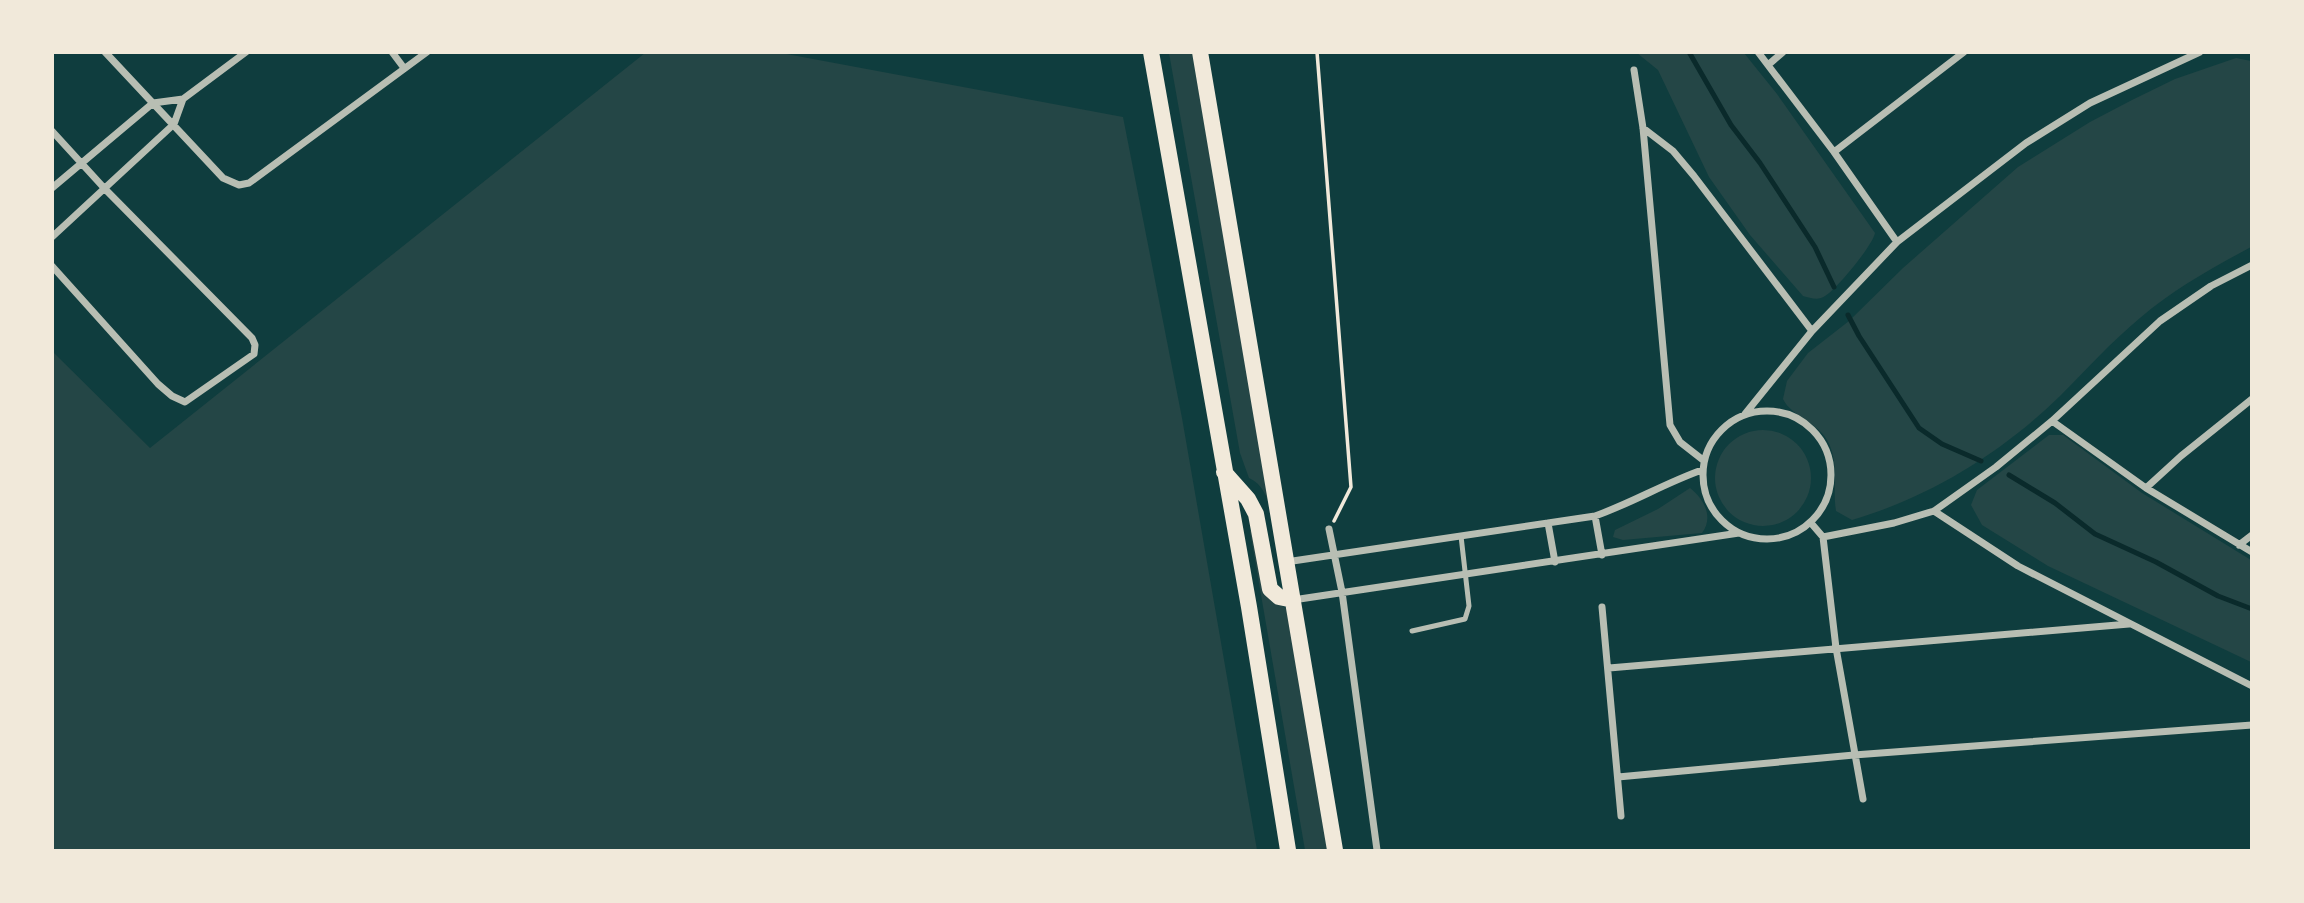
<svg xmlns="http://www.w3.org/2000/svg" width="2304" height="903" font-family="'Libre Baskerville',serif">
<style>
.green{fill:#244646}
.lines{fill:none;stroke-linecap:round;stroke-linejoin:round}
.stream{stroke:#0a2a2b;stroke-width:5}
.path{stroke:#f1e9da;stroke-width:3.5}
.service{stroke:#b8beb3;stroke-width:5}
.minor{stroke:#b8beb3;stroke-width:7}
.primary{stroke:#f1e9da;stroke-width:16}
</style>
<rect width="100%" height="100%" fill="#0f3d3e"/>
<path class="green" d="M645,53h136l342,64 59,301 75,432h-1204v-498l97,96z
M1169,53h23l85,489 -2,2c-4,-23 -2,-55 -26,-66l-9,-25z
M1637,53h107l33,41 98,139c-2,12 -39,57 -50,63 -7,5 -14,2 -22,0l-53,-61 -41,-58 -51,-107z
M2236,58l15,3v186c-39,21 -77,42 -111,71 -29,24 -54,52 -80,78 -58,57 -130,101 -208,124l-16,-9c-4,-25 4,-48 -9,-71 -10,-18 -36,-24 -44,-41l4,-18 21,-28 41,-32 54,-53 115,-101 72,-45 42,-22 43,-21z
M1715 478a48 48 0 1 1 96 0a48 48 0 1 1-96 0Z
M2049,435h14l79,58 109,67v102l-203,-96 -66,-41 -11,-20 6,-15z
M1690,488c14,11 24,29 12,45l-79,7 -10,-3 2,-7 43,-21z
M1250,531h2l11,63 24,15 24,135 16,106h-22z"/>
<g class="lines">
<path class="stream" d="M1689,52l42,73 29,38 55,84 19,40
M1848,315l11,21 60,92 23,16 39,17
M2009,475l46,28 40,31 61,28 62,34 34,13"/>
<path class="path" d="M1317,52l34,435 -17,34"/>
<path class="service" d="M1412,631l53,-12 4,-13 -8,-70"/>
<path class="minor" d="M105,52l118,126 16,7 10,-2 178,-131
M392,52l12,16
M1758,52l76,100 63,90
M1768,65l15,-13
M1634,70l9,58 27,297 10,17 23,18
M1643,128l30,23 21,25 118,155
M52,131l53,58 147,149 3,7 -1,9 -69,48 -13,-6 -14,-12 -106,-118
M1834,152l130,-100
M52,188l101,-85 30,-4 63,-47
M52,237l122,-113 9,-25
M1703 475a64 64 0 1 1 128 0a64 64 0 1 1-128 0Z
M1745,414l67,-83 85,-89 129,-99 64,-40 110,-51
M2052,421l94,67 106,64
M2146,488l35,-32 71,-57
M1934,511l84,55 234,120
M1595,516l7,39
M1548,523l7,39
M1811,523l12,14 13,111 27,151
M1329,529l13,63 35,258
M1823,537l71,-14 40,-12 62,-44 56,-46 108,-100 51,-35 41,-21
M2239,545l13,-10
M1286,562l309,-46c37,-13 70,-33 107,-46
M1293,600l446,-67
M1602,607l19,209
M1609,668l520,-44
M1618,777l236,-22 398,-30"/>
<path class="primary" d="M1151,52l98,555 39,243
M1200,52l135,798
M1224,472l24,27 8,15 14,75 9,8 14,3"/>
</g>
<rect width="2304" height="903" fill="none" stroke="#f1e9da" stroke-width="108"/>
</svg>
